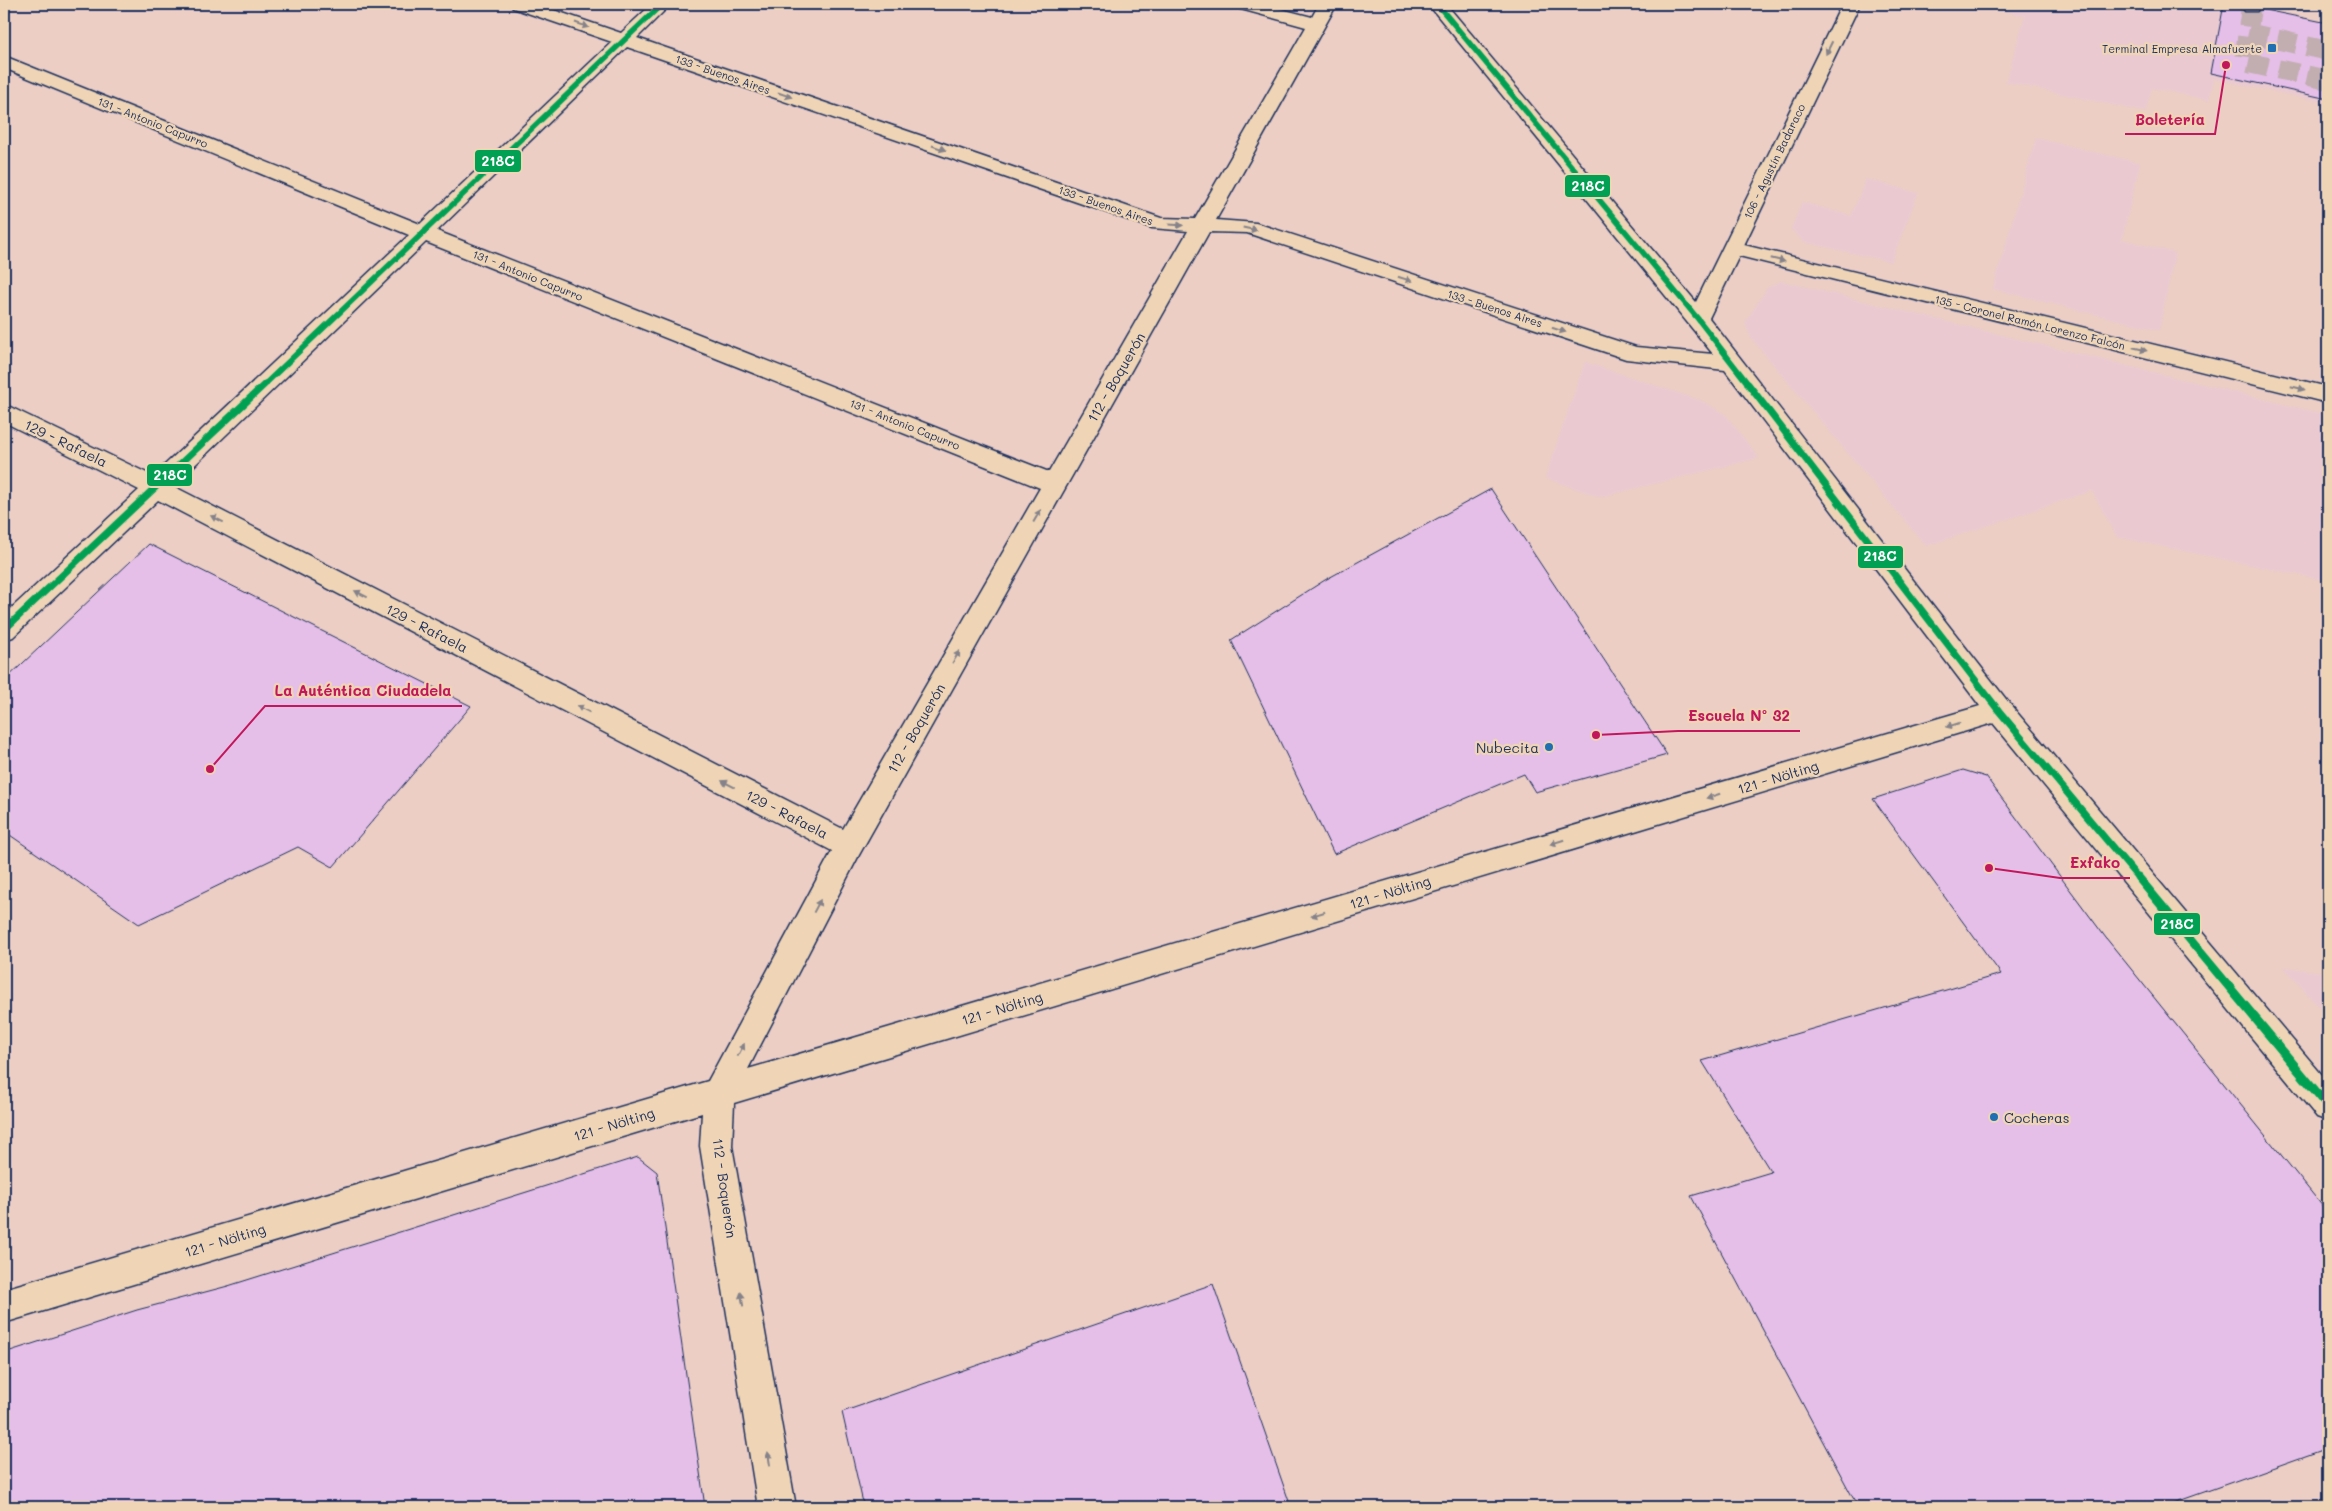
<svg xmlns="http://www.w3.org/2000/svg" width="2332" height="1511" font-family="Mali,sans-serif">
<style>
.built{fill:#eacad0}
.building{fill:#e5bfe8;stroke:#1b2f5e}
.lines{fill:none;stroke-linecap:round;stroke-linejoin:round}
.minor-tunnel{stroke:#c2aeb0;stroke-width:20;stroke-dasharray:20 10;stroke-linecap:butt}
.minor-casing{stroke:#1b2f5e;stroke-width:3}
.minor{fill:#efd5b6;fill-rule:evenodd}
.bus-1-far2-casing{stroke:#efd5b6;stroke-width:8}
.bus-1-far1-casing{stroke:#efd5b6;stroke-width:11}
.bus-1-casing{stroke:#efd5b6;stroke-width:12}
.bus-1-far2{stroke:#01a052;stroke-width:5.5}
.bus-1-far1{stroke:#01a052;stroke-width:7}
.bus-1{stroke:#01a052;stroke-width:9}
.oneway{fill:#85828a}
.poi-dot{fill:#1f6fb2;stroke:#efd5b6;stroke-width:2}
.labels{text-anchor:middle;dominant-baseline:central;stroke-width:4.5;stroke-linejoin:round;paint-order:stroke}
.far-poi-label{font-size:11px;fill:#1b2f5e;stroke:#efd5b6;text-anchor:end}
.far-street-label{font-size:11px;fill:#1b2f5e;stroke:#efd5b6}
.street-label{font-size:14px;fill:#1b2f5e;stroke:#efd5b6}
.poi-label{font-size:14px;fill:#1b2f5e;stroke:#efd5b6;text-anchor:end}
.leader{fill:none;stroke:#c2185b;stroke-width:2}
.callout-dot{fill:#c2185b;stroke:#efd5b6;stroke-width:2}
.callout-label{font-size:15px;text-anchor:middle;font-weight:bold;fill:#c2185b;stroke:#efd5b6;stroke-width:4.5;stroke-linejoin:round;paint-order:stroke}
.line-badge{stroke:#efd5b6;stroke-width:2}
.badge-label{font-size:14px;text-anchor:middle;font-weight:bold;fill:#fff}
</style>
<rect width="100%" height="100%" fill="#eccec5"/>
<filter id="ink" filterUnits="userSpaceOnUse"><feTurbulence type="fractalNoise" baseFrequency=".02" numOctaves="2"/><feDisplacementMap in="SourceGraphic" scale="10" xChannelSelector="R" yChannelSelector="G"/><feConvolveMatrix kernelMatrix="1 2 1 2 8 2 1 2 1" color-interpolation-filters="sRGB"/></filter>
<g filter="url(#ink)">
<path class="built" d="M1975,4h261l92,19v80l-114,-24 -5,21 -57,-12 -7,24 -139,-30 19,-66z
M2036,138l104,25 -18,76 53,14 -16,77 -166,-41z
M1866,179l52,14 -27,69 -87,-20 -13,-13 11,-27 49,14z
M1781,281l547,134v166l-211,-44 -25,-46 -166,55 -175,-208 -6,-15 22,-35z
M1585,362l117,39 23,13 34,44 -159,39 -55,-19z
M2284,967l44,6v45z"/>
<path class="building" d="M2224,4l17,1 -1,3 5,5h12l3,-4 68,14v76l-117,-26z
M1491,489l176,266 -132,37 -11,-18 -190,80 -103,-214 94,-60z
M149,544l322,162 -138,161 -35,-20 -159,77 -135,-93v-150z
M1963,770l23,7 120,161 222,275v235l-166,59h-304l-167,-311 80,-24 -69,-111 299,-87 -128,-175z
M638,1157l19,15 48,335h-701v-154l133,-43 91,-24z
M1213,1284l78,223h-427l-22,-95z"/>
<g class="lines">
<path class="minor-tunnel" d="M2251,7l-7,55 84,18
M2248,33l80,18"/>
<g class="minor-casing">
<path id="minor" d="M510,4h26l85,29 31,-29h19l-34,34 524,180 34,1 111,-192 -69,-19 -3,-4h28l50,13 7,-13h18l-121,216 40,3 380,124 77,7 -285,-350h18l250,298 146,-298h18l-116,241 584,142v16l-589,-147 -30,62 300,385 319,379v39l-11,-4 -324,-394 -1259,380 -2,43 64,361h-38l-58,-361 2,-33 -698,210v-34l704,-208 124,-230 -674,-351 -145,137 -9,3v-25l135,-125 -135,-68v-18l149,72 256,-241 -405,-167v-12l416,168 192,-182 -99,-34zM627,47l525,181 36,3 -139,241 -612,-241zM1209,232l38,1 379,126 99,11 255,336 -1232,363 111,-214zM426,242l614,246 -197,341 -670,-343z
M2243,4h18l-4,7h-12l-3,-4z"/>
</g>
<use href="#minor" class="minor"/>
<g class="bus-1-far2-casing">
<path id="bus-1-far2" d="M1437,4l261,315 51,66
M264,385l398,-381"/>
</g>
<g class="bus-1-far1-casing">
<path id="bus-1-far1" d="M1748,384l251,327 140,168
M4,630l261,-246"/>
</g>
<g class="bus-1-casing">
<path id="bus-1" d="M2138,877l190,229"/>
</g>
<use href="#bus-1-far2" class="bus-1-far2"/>
<use href="#bus-1-far1" class="bus-1-far1"/>
<use href="#bus-1" class="bus-1"/>
</g>
<defs><path id="oneway-solid" d="M-6-.8H1V-3.2L6.5 0L1 3.2V.8H-6Z" transform="scale(1.25)"/></defs>
<g class="oneway">
<use href="#oneway-solid" transform="translate(582 25) rotate(19)"/>
<use href="#oneway-solid" transform="translate(1829 48) rotate(116)"/>
<use href="#oneway-solid" transform="translate(785 95) rotate(19)"/>
<use href="#oneway-solid" transform="translate(939 148) rotate(19)"/>
<use href="#oneway-solid" transform="translate(1176 225) rotate(4)"/>
<use href="#oneway-solid" transform="translate(1250 229) rotate(11)"/>
<use href="#oneway-solid" transform="translate(1778 260) rotate(14)"/>
<use href="#oneway-solid" transform="translate(1405 279) rotate(18)"/>
<use href="#oneway-solid" transform="translate(1559 330) rotate(18)"/>
<use href="#oneway-solid" transform="translate(2140 349) rotate(14)"/>
<use href="#oneway-solid" transform="translate(2298 388) rotate(14)"/>
<use href="#oneway-solid" transform="translate(1037 516) rotate(-60)"/>
<use href="#oneway-solid" transform="translate(217 519) rotate(-153)"/>
<use href="#oneway-solid" transform="translate(361 594) rotate(-153)"/>
<use href="#oneway-solid" transform="translate(956 657) rotate(-60)"/>
<use href="#oneway-solid" transform="translate(583 709) rotate(-153)"/>
<use href="#oneway-solid" transform="translate(1953 725) rotate(163)"/>
<use href="#oneway-solid" transform="translate(728 784) rotate(-153)"/>
<use href="#oneway-solid" transform="translate(1713 796) rotate(163)"/>
<use href="#oneway-solid" transform="translate(1557 842) rotate(163)"/>
<use href="#oneway-solid" transform="translate(817 906) rotate(-62)"/>
<use href="#oneway-solid" transform="translate(1318 914) rotate(163)"/>
<use href="#oneway-solid" transform="translate(741 1050) rotate(-62)"/>
<use href="#oneway-solid" transform="translate(742 1299) rotate(-99)"/>
<use href="#oneway-solid" transform="translate(769 1459) rotate(-99)"/>
</g>
</g>
<g class="poi-dot">
<rect x="2267" y="43" width="10" height="10" rx="2.5"/>
<circle cx="1549" cy="747" r="5"/>
<circle cx="1994" cy="1117" r="5"/>
</g>
<g class="labels">
<g class="far-poi-label">
<text x="2262" y="48">Terminal Empresa Almafuerte</text>
</g>
<g class="far-street-label">
<text transform="translate(723 74) rotate(19)">133 - Buenos Aires</text>
<text transform="translate(153 122) rotate(22)">131 - Antonio Capurro</text>
<text transform="translate(1774 161) rotate(-64)">106 - Agustín Badaraco</text>
<text transform="translate(1106 205) rotate(19)">133 - Buenos Aires</text>
<text transform="translate(528 275) rotate(22)">131 - Antonio Capurro</text>
<text transform="translate(1495 308) rotate(18)">133 - Buenos Aires</text>
<text transform="translate(2030 322) rotate(14)">135 - Coronel Ramón Lorenzo Falcón</text>
<text transform="translate(905 424) rotate(22)">131 - Antonio Capurro</text>
</g>
<g class="street-label">
<text transform="translate(1116 377) rotate(-60)">112 - Boquerón</text>
<text transform="translate(66 443) rotate(26)">129 - Rafaela</text>
<text transform="translate(427 628) rotate(27)">129 - Rafaela</text>
<text transform="translate(916 728) rotate(-60)">112 - Boquerón</text>
<text transform="translate(1778 777) rotate(-17)">121 - Nölting</text>
<text transform="translate(787 814) rotate(27)">129 - Rafaela</text>
<text transform="translate(1390 892) rotate(-17)">121 - Nölting</text>
<text transform="translate(1002 1008) rotate(-17)">121 - Nölting</text>
<text transform="translate(614 1124) rotate(-17)">121 - Nölting</text>
<text transform="translate(725 1188) rotate(82)">112 - Boquerón</text>
<text transform="translate(225 1240) rotate(-17)">121 - Nölting</text>
</g>
<g class="poi-label">
<text x="1539" y="747">Nubecita</text>
<text x="2004" y="1117" text-anchor="start">Cocheras</text>
</g>
</g>
<path class="leader" d="M2226 65L2215 134H2125M210 769L265 706H462M1596 735L1678 731H1800M1989 868L2060 878H2130"/>
<g class="callout-dot">
<circle cx="2226" cy="65" r="5"/>
<circle cx="210" cy="769" r="5"/>
<circle cx="1596" cy="735" r="5"/>
<circle cx="1989" cy="868" r="5"/>
</g>
<g class="callout-label">
<text x="2170" y="125">Boletería</text>
<text x="363" y="696">La Auténtica Ciudadela</text>
<text x="1739" y="721">Escuela Nº 32</text>
<text x="2095" y="868">Exfako</text>
</g>
<g class="line-badge">
<rect x="474" y="149" width="48" height="24" rx="5" fill="#01a052"/>
<rect x="1564" y="174" width="47" height="24" rx="5" fill="#01a052"/>
<rect x="146" y="463" width="47" height="24" rx="5" fill="#01a052"/>
<rect x="1857" y="545" width="47" height="24" rx="5" fill="#01a052"/>
<rect x="2153" y="912" width="48" height="24" rx="5" fill="#01a052"/>
</g>
<g class="badge-label">
<text x="498" y="166">218C</text>
<text x="1588" y="191">218C</text>
<text x="170" y="480">218C</text>
<text x="1880" y="561">218C</text>
<text x="2177" y="929">218C</text>
</g>
<rect width="2332" height="1511" fill="none" stroke="#efd5b6" stroke-width="20"/>
<rect x="10" y="10" width="2312" height="1491" fill="none" stroke="#1b2f5e" stroke-width="2" filter="url(#ink)"/>
</svg>
